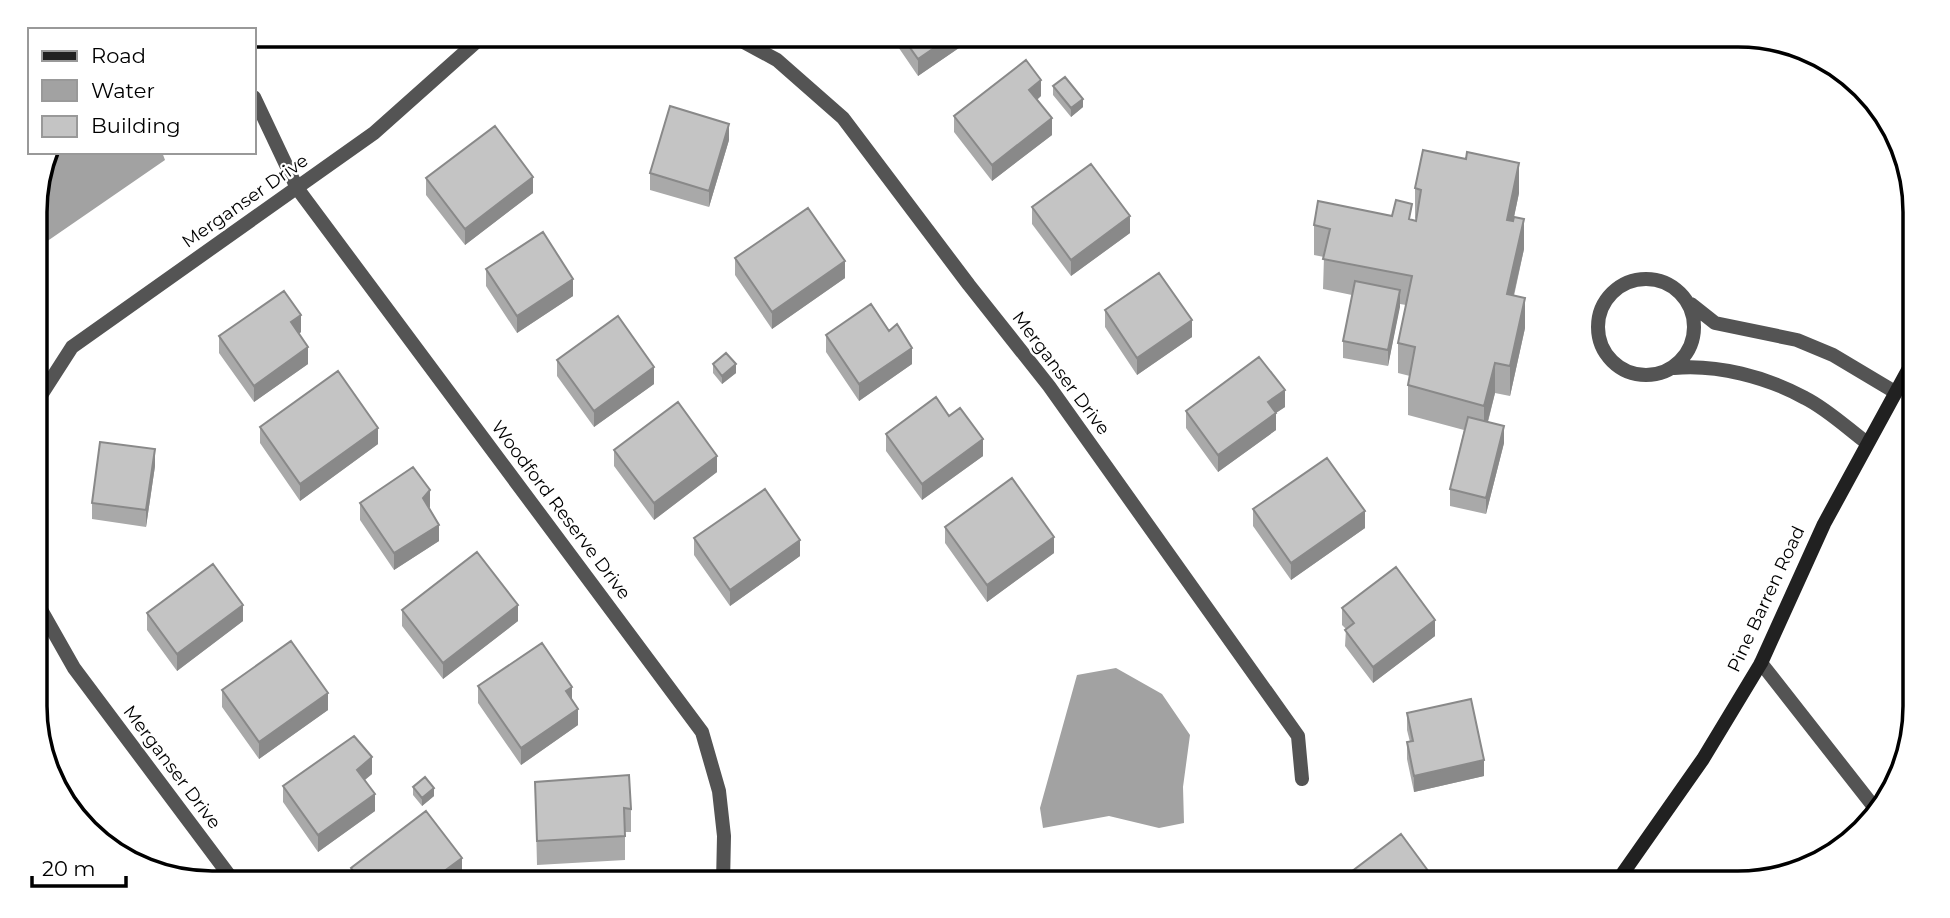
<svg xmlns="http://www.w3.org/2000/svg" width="1950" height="918" font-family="Montserrat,sans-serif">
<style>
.water{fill:#a2a2a2}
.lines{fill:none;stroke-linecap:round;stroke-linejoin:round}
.minor{stroke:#545454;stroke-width:14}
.tertiary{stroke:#545454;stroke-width:14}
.secondary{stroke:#212121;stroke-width:14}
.wall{fill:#a9a9a9}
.shaded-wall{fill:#898989}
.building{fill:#c4c4c4;stroke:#898989;stroke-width:2}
.labels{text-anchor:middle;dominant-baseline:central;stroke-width:5;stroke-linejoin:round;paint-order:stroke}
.street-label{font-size:18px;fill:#000;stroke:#fff}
.rim{fill:none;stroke:#000;stroke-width:3.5}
</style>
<rect width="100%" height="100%" fill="#fff"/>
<path class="water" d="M48,152h114l3,8 -119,82 -10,10 -1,-52z
M1116,668l46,26 28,41 -7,52 1,36 -25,5 -50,-12 -66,12 -3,-20 37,-133z"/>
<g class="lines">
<path class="minor" d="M731,35l46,25 66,58 126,167 80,101 249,350 4,43
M254,97l43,91 405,544 17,59 5,45 -1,47
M1598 327a48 48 0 1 1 96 0a48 48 0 1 1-96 0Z
M1691,304l24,19 82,17 36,15 62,37
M1674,368c43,-4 93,9 131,30 22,11 42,30 62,45
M36,403l36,-56 302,-214 110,-98
M36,601l38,67 161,215"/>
<path class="tertiary" d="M1761,663l113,144"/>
<path class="secondary" d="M1616,883l87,-124 58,-96 63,-139 90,-165"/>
</g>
<path class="wall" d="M890,35h82v4l-54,37z
M1305,35h14l-9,7z
M1053,86l30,21 -12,10 -18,-22z
M1041,96l-4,4 15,35 -60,46 -38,-49v-16z
M729,140l-20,67 -59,-17v-17z
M426,178l107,15 -68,52 -39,-50z
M1415,188l104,5 -5,24 10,32 -10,47 11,32 -15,68 -15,-3 -7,29 16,21 -18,71 -36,-8v-17l14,-59 -56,-15v-30l2,-9 -12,-3v-30l8,-38 -6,-1 -12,62 -45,-8v-17l9,-46 -29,-6 1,-32 -10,-2v-30l98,-5 4,1v-2l-1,-1z
M1032,207l98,26 -59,43 -39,-52z
M735,258l110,20 -73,51 -37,-54z
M486,269l87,27 -56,37 -31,-47z
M1105,310l87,27 -55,38 -32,-48z
M301,332l-2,2 9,30 -54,38 -35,-49v-17z
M826,335l86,29 -53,37 -33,-49z
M557,360l97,24 -60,43 -37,-51z
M713,364l23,9 -14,11 -9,-11z
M1285,407l-9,6v17l-58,42 -32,-44v-17z
M949,416l34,40 -61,44 -36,-49v-17z
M260,427l118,17 -78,57 -40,-58z
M614,450l103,22 -63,48 -40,-54z
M155,466l-9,61 -54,-8v-16z
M360,503l70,4 -1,1 10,33 -45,29 -34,-50z
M1253,509l112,19 -74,52 -38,-54z
M945,527l109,26 -67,49 -42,-59z
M694,538l106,18 -70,50 -36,-51z
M1342,608l93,28 -62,47 -28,-37 1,-17 -4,-4z
M402,610l116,11 -75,58 -41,-53z
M147,613l96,8 -66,50 -30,-41z
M478,686l100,39 -57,40 -43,-62z
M222,690l106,20 -69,49 -37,-52z
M1407,713l77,63 -70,16 -7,-33v-17h3l-3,-12z
M372,774l-7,6 10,31 -57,41 -35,-50v-16z
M535,782l96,27v23h-6v28l-88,5z
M413,787l21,9 -12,10 -9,-11z
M351,868l111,13 -2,2h-109z
M1351,872l86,11h-86z"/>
<path class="shaded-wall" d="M953,35h19v4l-54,37v-17z
M1310,35h9l-9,7z
M1041,80v16l-12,10v-16z
M1083,99v8l-12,10v-9z
M1052,118v17l-60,46v-16z
M729,124v16l-20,67v-16z
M1519,163v30l-12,57v-30z
M533,177v16l-68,52v-16z
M1130,216v17l-59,43v-16z
M1524,219v30l-17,75v-30z
M845,261v17l-73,51v-17z
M573,279v17l-56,37v-17z
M1400,290v17l-12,59v-16z
M1525,298v30l-15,68v-30z
M301,315v17l-10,7v-17z
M1192,320v17l-55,38v-17z
M308,347v17l-54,38v-16z
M912,348v16l-53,37v-17z
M1495,363v30l-11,43v-30z
M736,364v9l-14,11v-8z
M654,367v17l-60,43v-16z
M1285,390v17l-17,11v-16z
M1276,413v17l-58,42v-17z
M1504,426v17l-18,71v-16z
M378,428v16l-78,57v-17z
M983,439v17l-61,44v-16z
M155,449v17l-9,61v-17z
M717,456v16l-63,48v-17z
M430,490v17l-7,8v-17z
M1365,511v17l-74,52v-17z
M439,525v16l-45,29v-17z
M1054,537v16l-67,49v-17z
M800,540v16l-70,50v-16z
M243,605v16l-66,50v-17z
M518,605v16l-75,58v-16z
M1435,620v16l-62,47v-16z
M572,687v17l-6,-13z
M328,693v17l-69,49v-17z
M578,709v16l-57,40v-17z
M372,757v17l-15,12v-16z
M1484,760v16l-70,16v-16z
M434,788v8l-12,10v-8z
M375,794v17l-57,41v-17z
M462,858v23l-2,2h-32z"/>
<path class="building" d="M901,35h52l-35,24z
M1026,60l15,20 -12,10 23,28 -60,47 -38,-49z
M1065,77l18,22 -12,9 -18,-22z
M670,106l59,18 -20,67 -59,-18z
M495,126l38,51 -68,52 -39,-51z
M1423,150l43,9 1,-7 52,11 -12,57 6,1 1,-4 10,2 -17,75 18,4 -15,68 -15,-3 -11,43 -76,-21 7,-38 -17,-4 14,-67 -89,-17 7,-30 -16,-4 4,-24 74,15 4,-16 16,4 -3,15 7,2 5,-31 -6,-2z
M1091,164l39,52 -59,44 -39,-53z
M808,208l37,53 -73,51 -37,-54z
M543,232l30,47 -56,37 -31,-47z
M1159,273l33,47 -55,38 -32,-48z
M1355,281l45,9 -12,60 -45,-9z
M284,291l17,24 -10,7 17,25 -54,39 -35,-50z
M871,304l18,27 8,-7 15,24 -53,36 -33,-49z
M618,316l36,51 -60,44 -37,-51z
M726,353l10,11 -14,12 -9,-12z
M1259,357l26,33 -17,12 8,11 -58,42 -32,-44z
M338,371l40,57 -78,56 -40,-57z
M936,397l13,19 11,-8 23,31 -61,45 -36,-50z
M678,402l39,54 -63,47 -40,-53z
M1468,417l36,9 -18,72 -36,-9z
M100,442l55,7 -9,61 -54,-7z
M1327,458l38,53 -74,52 -38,-54z
M413,467l17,23 -7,8 16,27 -45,28 -34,-50z
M1012,478l42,59 -67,48 -42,-58z
M765,489l35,51 -70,50 -36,-52z
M477,552l41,53 -75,58 -41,-53z
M213,564l30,41 -66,49 -30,-41z
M1396,567l39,53 -62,47 -28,-37 9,-7 -12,-15z
M291,641l37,52 -69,49 -37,-52z
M542,643l30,44 -6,4 12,18 -57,39 -43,-62z
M1471,699l13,61 -70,16 -7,-34 6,-1 -6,-28z
M354,736l18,21 -15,13 18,24 -57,41 -35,-49z
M629,775l2,34 -7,-1 1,28 -88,5 -2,-59z
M425,777l9,11 -12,10 -9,-11z
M75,797l29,42 -32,-25 -5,-11z
M426,811l36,47 -34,25h-66l-11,-15z
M1401,834l36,49h-78l-8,-11z"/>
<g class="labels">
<g class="street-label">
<text transform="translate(245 201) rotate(-35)">Merganser Drive</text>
<text transform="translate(1061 373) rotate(53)">Merganser Drive</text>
<text transform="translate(561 510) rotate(53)">Woodford Reserve Drive</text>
<text transform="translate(1766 599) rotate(-65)">Pine Barren Road</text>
<text transform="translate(172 767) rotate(53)">Merganser Drive</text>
</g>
</g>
<path d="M0 0H1950V918H0ZM212 47H1738A165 165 0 0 1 1903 212V706A165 165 0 0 1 1738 871H212A165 165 0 0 1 47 706V212A165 165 0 0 1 212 47Z" fill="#fff" fill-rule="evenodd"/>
<path class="rim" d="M212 47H1738A165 165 0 0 1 1903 212V706A165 165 0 0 1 1738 871H212A165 165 0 0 1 47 706V212A165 165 0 0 1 212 47Z"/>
<rect x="28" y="28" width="228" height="126" fill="#ffffff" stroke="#999999" stroke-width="2"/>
<rect x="42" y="51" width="35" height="10" fill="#212121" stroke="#999999" stroke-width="2"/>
<text x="91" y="63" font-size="21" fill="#000000">Road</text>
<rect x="42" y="80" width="35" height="21" fill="#a2a2a2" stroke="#999999" stroke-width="2"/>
<text x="91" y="98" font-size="21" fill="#000000">Water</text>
<rect x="42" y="116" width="35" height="21" fill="#c4c4c4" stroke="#999999" stroke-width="2"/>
<text x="91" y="133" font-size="21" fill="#000000">Building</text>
<path d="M32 876v10h94v-10" fill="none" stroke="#000000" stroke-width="3.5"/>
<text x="42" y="876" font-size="21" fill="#000000" stroke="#ffffff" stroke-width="5" paint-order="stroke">20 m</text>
</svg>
